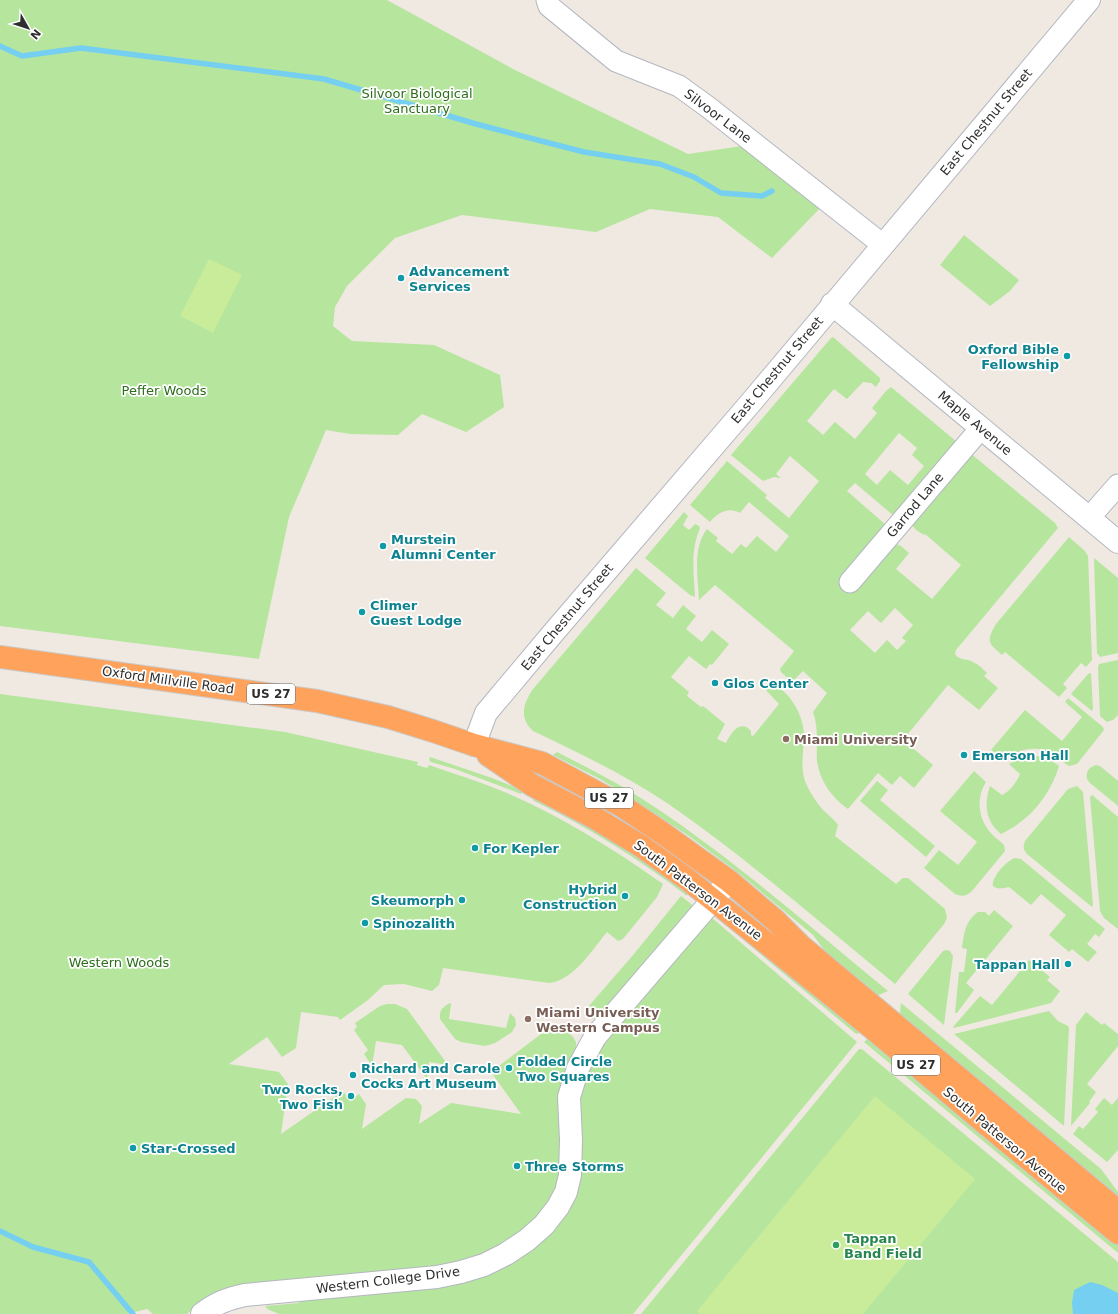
<svg xmlns="http://www.w3.org/2000/svg" width="1118" height="1314" font-family="'DejaVu Sans',sans-serif">
<style>
.green{fill:#b6e59e;fill-rule:evenodd}
.pitch{fill:#c9ec9a}
.water{fill:#75cff0}
.lines{fill:none;stroke-linecap:round;stroke-linejoin:round}
.stream{stroke:#75cff0;stroke-width:5.5}
.street-casing{stroke:#b4b7c1;stroke-width:23}
.secondary-casing{stroke:#b4b7c1;stroke-width:24}
.highway-casing{stroke:#c9c9c9;stroke-width:24}
.street{stroke:#fff;stroke-width:21}
.secondary{stroke:#fff;stroke-width:22}
.highway{stroke:#ffa35c;stroke-width:22}
.culture-dot{fill:#0f9aa8;stroke:#fff;stroke-width:1.5}
.education-dot{fill:#8d6e63;stroke:#fff;stroke-width:1.5}
.leisure-dot{fill:#2e9e5b;stroke:#fff;stroke-width:1.5}
.labels{text-anchor:middle;dominant-baseline:central;stroke-width:3.5;stroke-linejoin:round;paint-order:stroke}
.shield{fill:#fff;stroke:#6d6d6d;stroke-width:1}
.shield-label{font-size:12px;font-weight:bold;fill:#2e2e2e}
.park-label{font-size:13px;fill:#2c6e1b;stroke:#fff}
.street-label{font-size:13px;fill:#2e2e2e;stroke:#fff}
.culture-label{font-size:13px;font-weight:bold;fill:#0d838f;stroke:#fff;text-anchor:start}
.education-label{font-size:13px;font-weight:bold;fill:#785e54;stroke:#fff;text-anchor:start}
.leisure-label{font-size:13px;font-weight:bold;fill:#27864d;stroke:#fff;text-anchor:start}
</style>
<rect width="100%" height="100%" fill="#efe9e1"/>
<path class="green" d="M0,0h387l128,70 173,84 54,-8 79,61 -49,51 -54,-41 -68,-8 -54,23 -134,-17 -67,23 -48,48 -12,21 -2,19 19,15 82,4 66,30 4,32 -38,25 -44,-18 -24,21 -48,-1 -24,-4 -37,87 -30,142 -259,-33z
M964,235l55,45 -9,11 -20,15 -50,-41z
M833,337l47,41v3l-4,6 -5,-4 -8,-1 -16,17 -13,-10 -27,32 16,14 12,-13 20,17 22,-26 -5,-5 14,-17 5,-4 66,55 -63,74 -39,-33 -8,8 39,34 8,18 7,3 8,7 -13,16 36,30 29,-34 -36,-31 -1,1 -8,-5 -5,-6 59,-71 85,70 3,5 -102,122 -1,4c5,7 11,4 18,8 5,2 10,7 14,11l-3,3 14,12 -19,22 -31,-25 -45,55 30,25 -19,23 -14,-12 -8,9 -14,-12 -30,36c-17,-12 -28,-28 -31,-48 -1,-17 2,-33 -4,-49l14,-19 -24,-22 -11,11 -11,-10 -1,-3 14,-18 -79,-66 -16,15c-1,-24 -7,-51 8,-71l11,9 -2,3 16,13 9,-10 5,4 11,-12 19,16 13,-16 -40,-34 -9,11c-11,-7 -23,0 -30,9l-20,-17 37,-44 40,34 -2,3 24,20 30,-37 -29,-25 -14,18 5,4 -7,-1 -11,4 -32,-26 100,-117zM899,433l18,15 -5,7 12,11 -16,19 -18,-15 -13,15 -12,-11zM895,608l18,17 -11,13 4,3 -9,9 -10,-10 -12,13 -25,-23 18,-19 13,12z
M684,512l4,4 -5,9 6,5 6,-6 4,2 1,2c-10,24 -6,44 -5,69l-5,-2 -45,-37z
M1069,537l16,14 3,5 4,104 -6,7 -5,-4 -18,21 4,4 -8,9 -54,-45 -3,3c-14,-12 -16,-14 -6,-31z
M1094,558l24,20v75l-18,4 -3,-4z
M636,568l30,25 -10,12 17,13 10,-13 13,11 -10,13 16,13 10,-12 17,14 -17,21 -2,-1 -4,5 -17,-13 -18,21 18,15 -2,4 14,11 2,-1 22,18 -8,15 9,4c5,-10 14,-24 25,-12v4l2,1 26,-32 -14,-15 5,-7c19,9 33,31 34,52 0,16 -4,32 1,47 4,10 11,21 18,29 5,5 11,9 15,15l-3,11 61,48 7,-6h5l37,31 2,9 -3,6 -49,60c-75,-61 -148,-126 -228,-181 -42,-28 -88,-50 -134,-72 -14,-13 -10,-27 0,-42z
M1118,660v55l-5,5 -6,2 -7,-6 -2,-49 1,-3z
M1091,673l2,36 -1,2 -21,-17 17,-20z
M0,694l285,38 133,30 -1,3 10,3 2,-3c26,9 52,17 78,28 55,24 107,56 156,91l-6,13 -34,42 -5,2 -11,-9c-14,17 -34,49 -58,51l-106,-15 -4,17 -7,6 -28,-7 -20,1 -16,15 -28,20 -2,-3 -37,-5 -5,36 -14,9 -15,-20 -38,27 50,8 9,12 -7,50 62,-43 7,9 9,-6 7,10 -4,25 44,-31 10,1 6,7 -3,18 32,-21 70,11 -30,-42 50,-38 8,-3 8,-1 12,3 4,4 3,5v7l-13,35 -2,93 -15,33 -44,37 -57,20 -213,19 -32,17 -13,11h-34l-6,-5 -21,5h-126z
M1068,698l35,29 1,3 -27,34 -8,2c-5,-3 -10,-8 -15,-11 -17,-11 -35,-6 -50,5l-13,-10 34,-40 37,31 20,-24 -17,-15z
M557,752c31,16 63,32 93,52 84,55 160,123 238,187l-12,5 -40,-30 -23,-31 -73,-61 -51,-38 -52,-34 -37,-23 -47,-24z
M1031,755c11,1 19,4 28,11 -9,30 -30,55 -58,68 -16,-13 -17,-30 -11,-48l12,9c9,-5 14,-12 18,-21l-11,-10 10,-6z
M430,757l62,21 32,13 -3,3 -66,-25 -24,-7 -2,-2z
M1096,765l4,1 18,15v25l-28,-23 -3,-4c-1,-8 1,-11 9,-14z
M974,771l12,11c-10,15 -8,36 4,50 4,5 9,8 14,13l1,6 -33,40c-5,5 -10,6 -17,3l-31,-26 15,-18 19,15 19,-23 -37,-31z
M877,781l11,9 -8,10 55,46 -9,11 -66,-56z
M1077,786l6,6 10,113 -1,2 -65,-53c-4,-5 -4,-7 -2,-13l43,-52z
M533,795l96,54 58,43v4c-48,-37 -99,-69 -153,-95l-2,-3z
M1092,795l26,22v112l-14,-11 -4,-7 -10,-114z
M1015,858l6,1 84,70 -6,8 -4,-3 -8,10 10,8 -9,10 -16,-13 -3,3 -20,-17 17,-20 -25,-21 -10,11 -22,-18c-6,1 -11,3 -16,-1 -2,-8 14,-26 22,-28z
M681,896l14,11 -96,110 -7,2 -6,-7 2,-5 46,-53z
M994,910l19,16 -47,57 8,7 -17,23h-2l4,-41h5l3,-23 -5,-1c2,-14 3,-27 16,-36h7l4,4z
M719,916l142,115 -4,3 -2,-1 -139,-116z
M711,917l146,125 -224,272h-355c-5,-4 -9,-2 -13,-8l34,-3 5,-6 138,-12 107,-53 29,-140 12,-33z
M946,950l4,1 3,5 -9,69 -36,-31 35,-43z
M1029,960l21,17 -3,3 13,11 -9,12 -97,25 -1,-1 27,-31 12,9z
M450,1003l1,1 -2,15 57,9 4,-15 5,5 1,7 -4,7 -17,11 -10,3 -24,-4 -6,-3 -15,-20c-1,-9 3,-12 10,-16z
M901,1003l200,166 17,23v10l-216,-183 -2,-6z
M387,1004h8l12,5 41,56 -19,-3 -2,17 -25,-34 -26,-4 -4,25 -8,-12 4,-4 -14,-20 3,-3 -2,-4 25,-17z
M1049,1011l9,10 10,5 1,2 -5,98 -110,-92z
M1086,1012l16,13 2,-2 14,11v12l-31,38 9,8 -7,10 1,1 -19,23 5,-101z
M869,1037l249,208v8l-254,-211z
M859,1049h2l2,1 255,212v52h-477z
M1104,1098l8,7 6,-7v52l-11,12 -34,-28 6,-8 4,3 15,-17 -3,-3z"/>
<path class="pitch" d="M209,259l33,16 -29,58 -33,-17z
M875,1096l100,83 -112,135h-163l-3,-3z"/>
<path class="water" d="M1090,1282l12,3 16,8v21h-45l-1,-11 2,-13z"/>
<g class="lines">
<path class="stream" d="M0,46l22,10 59,-8 243,31 152,45 108,28 76,12 34,13 27,16 41,3 10,-5
M0,1231l33,16 56,15 44,52"/>
<g class="street-casing">
<path id="street" d="M547,0l2,6 67,55 63,25 29,21 175,138
M1089,518l29,-33
M850,582l131,-154"/>
</g>
<g class="secondary-casing">
<path id="secondary" d="M832,304l286,238
M474,745l12,-32 68,-81 199,-232 336,-400
M202,1314c14,-11 25,-15 43,-19l192,-18 24,-5 23,-7 22,-11 21,-14 17,-15 14,-18 8,-15 4,-17 1,-35 -2,-43 9,-29 17,-31 134,-156"/>
</g>
<g class="highway-casing">
<path id="highway" d="M0,657l317,44 71,16 45,14 41,14 68,18 80,43 39,26 68,49 47,40 25,25 317,265
M488,755l44,30 63,33 46,28 46,33 185,149 120,101 126,104"/>
</g>
<use href="#street" class="street"/>
<use href="#secondary" class="secondary"/>
<use href="#highway" class="highway"/>
</g>
<g class="culture-dot">
<circle cx="401" cy="278" r="4"/>
<circle cx="1067" cy="356" r="4"/>
<circle cx="383" cy="546" r="4"/>
<circle cx="362" cy="612" r="4"/>
<circle cx="715" cy="683" r="4"/>
<circle cx="964" cy="755" r="4"/>
<circle cx="475" cy="848" r="4"/>
<circle cx="625" cy="896" r="4"/>
<circle cx="462" cy="900" r="4"/>
<circle cx="365" cy="923" r="4"/>
<circle cx="1068" cy="964" r="4"/>
<circle cx="509" cy="1068" r="4"/>
<circle cx="353" cy="1075" r="4"/>
<circle cx="351" cy="1096" r="4"/>
<circle cx="133" cy="1148" r="4"/>
<circle cx="517" cy="1166" r="4"/>
</g>
<g class="education-dot">
<circle cx="786" cy="739" r="4"/>
<circle cx="528" cy="1019" r="4"/>
</g>
<circle class="leisure-dot" cx="836" cy="1245" r="4"/>
<g class="labels">
<g class="shield">
<rect x="247" y="684" width="48" height="20" rx="3"/>
<rect x="585" y="788" width="48" height="20" rx="3"/>
<rect x="892" y="1055" width="48" height="20" rx="3"/>
</g>
<g class="shield-label">
<text x="271" y="694">US 27</text>
<text x="609" y="798">US 27</text>
<text x="916" y="1065">US 27</text>
</g>
<g class="park-label">
<text x="417" y="93">Silvoor Biological<tspan x="417" dy="15">Sanctuary</tspan></text>
<text x="164" y="390">Peffer Woods</text>
<text x="119" y="962">Western Woods</text>
</g>
<g class="street-label">
<text transform="translate(718 116) rotate(37)">Silvoor Lane</text>
<text transform="translate(986 122) rotate(-50)">East Chestnut Street</text>
<text transform="translate(777 370) rotate(-50)">East Chestnut Street</text>
<text transform="translate(975 423) rotate(40)">Maple Avenue</text>
<text transform="translate(915 505) rotate(-50)">Garrod Lane</text>
<text transform="translate(567 617) rotate(-50)">East Chestnut Street</text>
<text transform="translate(168 680) rotate(8)">Oxford Millville Road</text>
<text transform="translate(698 890) rotate(37)">South Patterson Avenue</text>
<text transform="translate(1005 1140) rotate(40)">South Patterson Avenue</text>
<text transform="translate(388 1280) rotate(-7)">Western College Drive</text>
</g>
<g class="culture-label">
<text x="409" y="271">Advancement<tspan x="409" dy="15">Services</tspan></text>
<text x="1059" y="349" text-anchor="end">Oxford Bible<tspan x="1059" dy="15">Fellowship</tspan></text>
<text x="391" y="539">Murstein<tspan x="391" dy="15">Alumni Center</tspan></text>
<text x="370" y="605">Climer<tspan x="370" dy="15">Guest Lodge</tspan></text>
<text x="723" y="683">Glos Center</text>
<text x="972" y="755">Emerson Hall</text>
<text x="483" y="848">For Kepler</text>
<text x="617" y="889" text-anchor="end">Hybrid<tspan x="617" dy="15">Construction</tspan></text>
<text x="454" y="900" text-anchor="end">Skeumorph</text>
<text x="373" y="923">Spinozalith</text>
<text x="1060" y="964" text-anchor="end">Tappan Hall</text>
<text x="517" y="1061">Folded Circle<tspan x="517" dy="15">Two Squares</tspan></text>
<text x="361" y="1068">Richard and Carole<tspan x="361" dy="15">Cocks Art Museum</tspan></text>
<text x="343" y="1089" text-anchor="end">Two Rocks,<tspan x="343" dy="15">Two Fish</tspan></text>
<text x="141" y="1148">Star-Crossed</text>
<text x="525" y="1166">Three Storms</text>
</g>
<g class="education-label">
<text x="794" y="739">Miami University</text>
<text x="536" y="1012">Miami University<tspan x="536" dy="15">Western Campus</tspan></text>
</g>
<g class="leisure-label">
<text x="844" y="1238">Tappan<tspan x="844" dy="15">Band Field</tspan></text>
</g>
</g>
<g transform="translate(28 28) rotate(129)" stroke="#ffffff" stroke-width="3" paint-order="stroke">
<path d="M0-3L7 15L0 10L-7 15Z" fill="#2e2e2e"/>
<text y="-6" font-size="11" font-weight="bold" text-anchor="middle" fill="#2e2e2e">N</text>
</g>
</svg>
